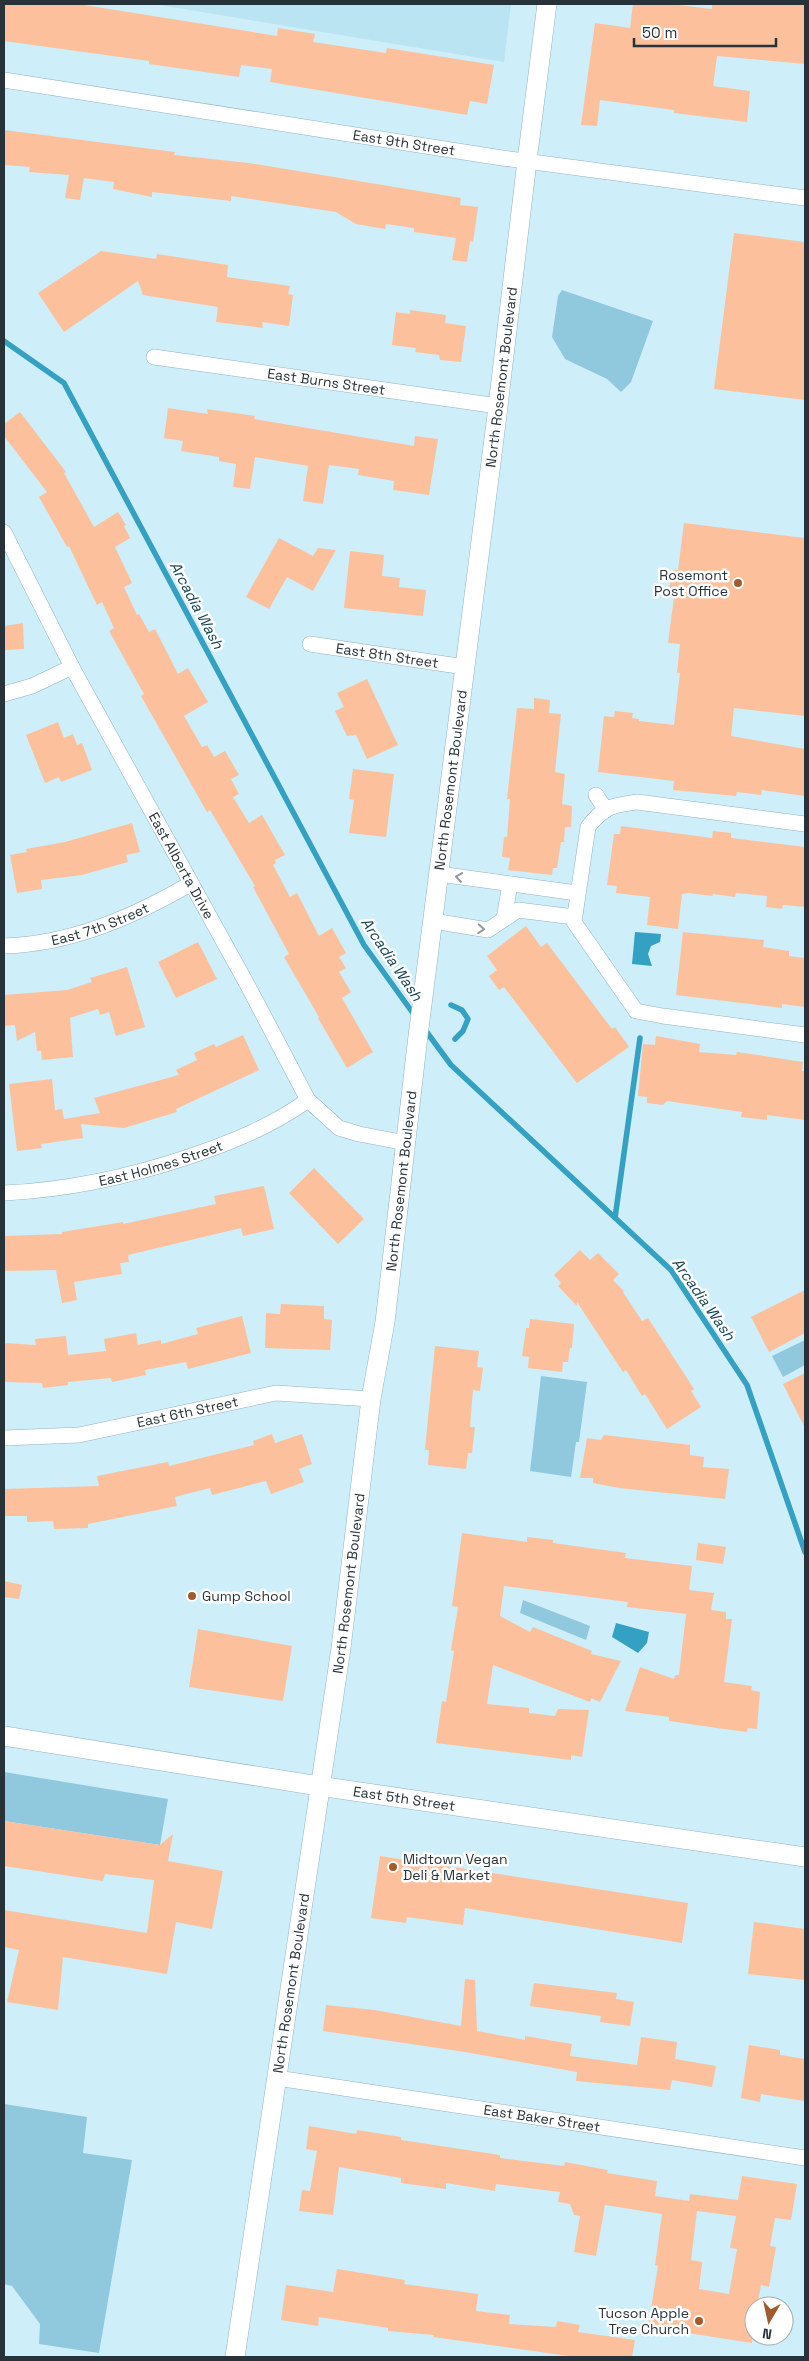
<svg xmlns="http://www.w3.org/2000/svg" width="809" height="2361" font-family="'Space Grotesk',sans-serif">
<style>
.built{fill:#bbe4f3}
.green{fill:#90c8dd}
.water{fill:#34a1c2}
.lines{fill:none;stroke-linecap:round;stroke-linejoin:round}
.stream{stroke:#34a1c2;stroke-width:5.5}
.building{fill:#fdc09c;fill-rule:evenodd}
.minor-casing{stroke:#94b3bf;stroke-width:16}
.tertiary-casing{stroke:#94b3bf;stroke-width:20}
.minor{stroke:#fff;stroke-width:15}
.tertiary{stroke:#fff;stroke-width:19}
.oneway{stroke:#93999c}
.poi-dot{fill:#a05b2e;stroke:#fff;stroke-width:2}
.labels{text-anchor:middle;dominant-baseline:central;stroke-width:5;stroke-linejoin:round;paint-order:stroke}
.street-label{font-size:14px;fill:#273338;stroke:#fff}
.poi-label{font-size:14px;fill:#273338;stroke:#fff;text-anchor:end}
.water-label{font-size:15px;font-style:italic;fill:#164453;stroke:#fff}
</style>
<rect width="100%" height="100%" fill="#ceeefa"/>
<path class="built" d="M153,4h358l-7,58z"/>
<path class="green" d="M562,290l91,31 -22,61 -10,10 -14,-13 -42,-20 -13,-22 6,-41z
M805,1340v25l-22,12 -11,-21z
M541,1376l46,6 -8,60h-3l-5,35 -41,-6z
M523,1600l67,26 -4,14 -66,-27z
M4,1772l164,27 -8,46 -156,-24z
M4,2104l83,13 -4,36 49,7 -33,193 -60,-9 1,-20 -28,-38 -8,-2z"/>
<path class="water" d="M635,932l26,2 -1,8 -9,4 -3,8 4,12 -20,-2z
M616,1623l33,9 -2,11 -9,10 -26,-16z"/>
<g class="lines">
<path class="stream" d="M4,341l60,42 300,562 51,71
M451,1005l11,5 6,9 -5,12 -8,8
M423,1027l28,38 220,205 76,115 58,167
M615,1218l25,-180"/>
</g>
<path class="building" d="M4,4h74l199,32 1,-8 37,6 -2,8 73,11 1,-5 107,17 -7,39 -17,-3 -3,14 -197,-33 2,-13 -31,-4 -2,12 -90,-13v-3l-145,-20z
M633,4h38l41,5v-5h93v60l-88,-8 -4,30 37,5 -3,31 -73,-9v-3l-74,-10 -3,26 -16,-1 14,-102 35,5z
M4,130l171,22 -1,3 75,8 212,35 -1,7 18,2 -5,35 -3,-1 -3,21 -15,-2 4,-22 -42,-6v-4l-28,-4 -1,5 -29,-5 -20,-12 -105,-16v5l-79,-9v5l-39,-8 1,-7 -30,-4 -4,22 -15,-2 4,-23 -40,-3 1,-5 -26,-2z
M734,233l71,9v158l-91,-11z
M101,251l55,8 1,-5 71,11 -1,12 63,9 -2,8 5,1 -4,31 -27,-4 1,6 -47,-6 2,-15 -75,-12 -5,-14 -74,51 -26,-39z
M410,310l36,5 -1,8 21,3 -5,36 -21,-2 -1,-5 -24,-3 1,-4 -24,-3 4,-33 14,2z
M168,408l40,6 -1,-5 48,7 -1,3 160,27 1,-10 23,3 -9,56 -36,-5 1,-9 -36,-6 1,-6 -30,-4 -6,39 -20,-3 5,-35 -53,-9 -5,32 -17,-2 3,-23 -17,-3v-4l-38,-6 2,-10 -19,-3z
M20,412l46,60 -2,1 30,54 24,-15 8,13 -2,1 6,12 -15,9 17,36 -8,4 13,28 2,-1 10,18 6,-3 23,45 10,-6 20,34 -24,14 18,31 5,-2 7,12 11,-6 14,24 -8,4 8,15 -6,3 16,26 13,-8 23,40 -10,5 1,3 -3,2 17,32 7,-4 22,43 13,-8 14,25 -7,4 7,11 -7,4 12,20 -9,6 31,54 -26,16 -29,-50 1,-1 -35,-60 5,-3 -36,-67 2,-1 -45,-76 -3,2 -66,-116 3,-2 -35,-63 5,-3 -12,-26 -5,3 -28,-59 -2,1 -28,-50 8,-5 -43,-56v-12z
M684,523l121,15v178l-71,-8 -3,28 74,13v47l-43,-6 -1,5 -24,-3 -1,4 -63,-6 1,-9 -76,-9 6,-56 10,1 1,-6 18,2 -1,5 7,1v2l35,4 6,-52h-3l3,-29 -12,-1 6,-46 -6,-1 4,-26h6z
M279,538l34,18 5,-8 18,2 -23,41 -26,-14 -18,32 -23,-12z
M350,551l34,4 -2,21 18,2 -1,9 27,3 -3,26 -79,-8z
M23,623l1,26 -20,1v-24z
M367,679l31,66 -31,14 -11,-24 -9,1 -12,-25 9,-4 -7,-14z
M534,698l16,2 -1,13 12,1 -6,58 10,2 -3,30 10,2 -1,21h-6l-1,15h-3l-4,26h-4l-1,7 -44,-5 2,-12 -8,-1 2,-20h3l3,-38h-3l10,-91 17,1z
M58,722l6,16 9,-4 4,11 5,-2 10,27 -31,12 -2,-5 -14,6 -19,-48z
M353,769l41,5 -8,63 -37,-4 5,-33 -5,-1z
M132,823l8,29 -14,3 2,7 -46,13 -41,5 1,9 -25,4 -7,-38 17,-3 -1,-3 39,-7z
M621,826l91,12 1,-7 18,2v5l74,9v60l-22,-2 -1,4 -16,-2 1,-11 -31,-3 -1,4 -22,-3 -1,2 -23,-3 -7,1 -4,35 -31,-4 3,-28 -34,-4 1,-7 -10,-1 7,-51h6z
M526,926l15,21 6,-4 65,86 3,-2 14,20 -52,36 -73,-96 -5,3 -10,-14 8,-6 -10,-14z
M683,932l81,8 -1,7 26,4v5l16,2v49l-23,-3v4l-106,-13z
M198,942l19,37 -41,19 -18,-36z
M127,967l18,60 -29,9 -7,-24 -9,3 -2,-6 -28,9 3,39 -31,3 -1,-9h-4l-2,-19 -18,9 -2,-16 -11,1v-31l63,-5 25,-8 -2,-4z
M243,1035l16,35 -83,39 1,3 -53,16 -43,-4 2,14 -42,6 1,4 -25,3 -8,-67 43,-5 3,31 7,-1 2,10 36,-6 -6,-15 85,-23 -3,-5 21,-10 -3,-7 20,-9 2,3z
M656,1036l44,8 -1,8 37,3 1,-3 66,10 -1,9h3v49l-38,-5v5l-26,-3 1,-5 -75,-11 -4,4 -16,-2v-6l-9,-1 5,-52 12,1z
M314,1168l50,51 -26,25 -49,-51z
M264,1186l10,43 -31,7 -2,-8 -113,27 1,7 -9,1 2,11 -48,8 3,18 -15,3 -6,-33 -52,1v-35l58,-2v-2l61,-10v2l93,-20 -2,-8z
M580,1250l10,10 8,-7 21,21 -6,6 11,11 -1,1 19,29 6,-3 46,71 -3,2 10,16 -34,22 -22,-35 -3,2 -16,-26 -3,2 -46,-70v4l-19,-20 3,-3 -7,-8z
M805,1290v43l-36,19 -18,-35z
M281,1304l43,2v13l8,1 -2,30 -65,-2 1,-35 14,1z
M242,1316l9,37 -63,16 -2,-7 -41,8 1,5 -34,7 -1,-4 -43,4v3l-25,3 -1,-5 -38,-1v-39l32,2 -1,-6 31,-3 2,19 38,-4 -2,-12 32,-6 2,12 23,-5v4l37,-10 -2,-6z
M530,1319l44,5 -2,24h-2l-2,14h-5l-1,10 -34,-4 1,-11 -7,-1 4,-28h3z
M435,1346l44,5 -2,16 6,1 -3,23 -7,-1 -3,37h5l-3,26h-4l-2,16 -38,-4 1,-15h-4z
M805,1373v55l-22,-44z
M272,1434l3,9 27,-9 10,30 -13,5 5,13 -33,12 -5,-13 -54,14 -2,-7 -35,9 2,9 -89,18v4l-34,1 -1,-8 -26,1v-6h-23v-27l95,-3 -2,-10 71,-14 1,4 85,-21 -1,-4z
M604,1435l86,10v10l14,2 -1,10 26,2 -4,30 -106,-11 -26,-5v-5h-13l7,-40 14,2z
M462,1533l65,9v-5l26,3v3l73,10 -1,5 67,8 -3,24 25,3 -3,17 15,2v7h6l-8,63 28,4 -1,4 9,2 -3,37 -9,-1 -1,4 -30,-4 -48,-7v-4l-44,-6 15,-44 34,12 1,-4h4l7,-61 -59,-7 1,-5 -124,-16 -4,30 30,16 3,-5 59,24 -1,3 30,7 -21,41 -9,-4 -1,4 -97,-37 -6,39 42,4v5l26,3 3,-7 31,1 -7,47 -11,-2v5l-135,-17 6,-42 4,1 8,-51 -3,-1 7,-43 -6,-1z
M698,1543l28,4 -3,17 -27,-4z
M4,1581l18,4 -3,14 -15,-2z
M198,1629l94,17 -9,55 -94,-14z
M4,1821l156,24 13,-11 -5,27 55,10 -11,58 -36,-7 -9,52 -104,-17 -5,53 -51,-8 12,-52 -15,-3v-37l143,23 7,-53 -49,-6 -2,7 -99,-15z
M380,1856l308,47 -6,40 -217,-35 -2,17 -56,-8 -1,6 -35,-5z
M754,1922l51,7v51l-57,-6z
M465,1979l10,1 2,51 48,9v-4l47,8 -2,12 67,9 4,-28 36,5 -2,17 41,7 -4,21 -40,-7 -2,10 -94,-9 1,-9 -112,-20 -142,-21 3,-26 49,5 86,16z
M534,1983l83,10 -1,6 18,3 -4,24 -30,-4 1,-6 -71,-10z
M749,2045l31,5v5l25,4v42l-44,-7 -1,8 -19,-4z
M309,2126l47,8 1,-4 44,7v3l99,15v3l64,8 1,-4 43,8 -1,3 50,8 -2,15 34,5 1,-7 48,6 4,-24 55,8 -6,36 -16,-2 -5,28 6,1 -7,40 -8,-2 -4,21h-3l-2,37 -104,-16 10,-61 -3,-1 7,-51 -57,-9 -9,51 -22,-4 6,-36 -6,-1 -4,-11 -12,-2 2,-10 -64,-8 -1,7 -49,-8v6l-45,-6v-5l-62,-11 -6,48 -34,-4 3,-21 8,1 7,-40 -11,-2zM697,2211l39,5 -6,32 7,1 -8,45 -30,-5 3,-27 -11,-2z
M337,2269l68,11 -1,4 74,10 -2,17 34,4 -1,9 47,3 1,-6 23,4 -2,7 57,8 -3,17h-56l-143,-20 1,-2 -46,-4v-3l-69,-11 -1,9 -37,-6 5,-35 47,7z"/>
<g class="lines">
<g class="minor-casing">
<g id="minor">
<path id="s1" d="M4,80l498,78 303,40"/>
<path id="s2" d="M154,357l344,49"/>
<path id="s3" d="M4,532l69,137 175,317 60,114 31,28 20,6 47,9"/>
<path id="s4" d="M310,644l155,23"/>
<path d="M4,694l28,-8 40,-19"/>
<path d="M596,795l10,15"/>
<path d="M805,824l-168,-22c-23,3 -33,4 -49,25l-14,95 62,89 27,5 142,19"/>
<path d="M439,874l138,19"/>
<path d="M504,919l6,-35"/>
<path d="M433,921l55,9 30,-20 56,7"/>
<path id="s5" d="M4,946c67,-2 129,-29 186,-62"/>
<path id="s6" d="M4,1193c65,-3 125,-16 187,-37 41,-14 81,-30 117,-56"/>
<path id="s7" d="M4,1438l75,-3 197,-42 95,6"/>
<path id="s8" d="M277,2078l528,80"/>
</g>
</g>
<g class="tertiary-casing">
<g id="tertiary">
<path id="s9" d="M4,1736l315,50 486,71"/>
<path id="s10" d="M235,2357l106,-709 30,-249 14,-77 33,-286 78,-613 31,-262 20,-157"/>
</g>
</g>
<use href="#minor" class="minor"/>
<use href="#tertiary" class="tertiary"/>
</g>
<defs><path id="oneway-chevron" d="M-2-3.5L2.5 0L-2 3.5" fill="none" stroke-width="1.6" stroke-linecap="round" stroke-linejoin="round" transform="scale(1.25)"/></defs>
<g class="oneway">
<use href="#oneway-chevron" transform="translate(459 877) rotate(-172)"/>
<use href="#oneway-chevron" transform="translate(481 929) rotate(4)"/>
</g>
<g class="poi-dot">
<circle cx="738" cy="583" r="5"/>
<circle cx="192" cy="1596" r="5"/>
<circle cx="393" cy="1867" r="5"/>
<circle cx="699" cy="2321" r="5"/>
</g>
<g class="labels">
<g class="street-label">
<text stroke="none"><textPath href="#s1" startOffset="405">East 9th Street</textPath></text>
<text stroke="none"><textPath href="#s10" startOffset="1998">North Rosemont Boulevard</textPath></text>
<text stroke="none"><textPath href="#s2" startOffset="174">East Burns Street</textPath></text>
<text stroke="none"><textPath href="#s4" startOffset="78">East 8th Street</textPath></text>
<text stroke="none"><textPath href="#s10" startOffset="1592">North Rosemont Boulevard</textPath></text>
<text stroke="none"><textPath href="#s3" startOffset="378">East Alberta Drive</textPath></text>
<text stroke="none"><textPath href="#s5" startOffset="99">East 7th Street</textPath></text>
<text stroke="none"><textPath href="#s6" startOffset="160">East Holmes Street</textPath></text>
<text stroke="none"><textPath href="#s10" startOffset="1188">North Rosemont Boulevard</textPath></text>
<text stroke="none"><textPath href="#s7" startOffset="186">East 6th Street</textPath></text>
<text stroke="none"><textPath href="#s10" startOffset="782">North Rosemont Boulevard</textPath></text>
<text stroke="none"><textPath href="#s9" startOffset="405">East 5th Street</textPath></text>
<text stroke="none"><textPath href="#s10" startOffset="378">North Rosemont Boulevard</textPath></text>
<text stroke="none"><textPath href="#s8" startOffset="268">East Baker Street</textPath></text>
</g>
<g class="poi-label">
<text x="728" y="575">Rosemont<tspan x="728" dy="16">Post Office</tspan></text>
<text x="202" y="1596" text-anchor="start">Gump School</text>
<text x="403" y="1859" text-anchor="start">Midtown Vegan<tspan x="403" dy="16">Deli &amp; Market</tspan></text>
<text x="689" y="2313">Tucson Apple<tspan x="689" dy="16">Tree Church</tspan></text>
</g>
<g class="water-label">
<text transform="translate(197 605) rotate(62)">Arcadia Wash</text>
<text transform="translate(392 959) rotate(56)">Arcadia Wash</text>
<text transform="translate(704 1299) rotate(55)">Arcadia Wash</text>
</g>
</g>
<rect width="809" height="2361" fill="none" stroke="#273338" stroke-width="10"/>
<g transform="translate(769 2321) rotate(189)"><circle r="24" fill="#ffffff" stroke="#a9adaf"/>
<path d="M0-4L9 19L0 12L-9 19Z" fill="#a05b2e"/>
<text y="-8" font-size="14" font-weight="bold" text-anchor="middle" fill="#273338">N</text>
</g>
<path d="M634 38v8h142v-8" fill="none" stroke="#273338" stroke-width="2.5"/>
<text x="642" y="38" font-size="15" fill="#273338" stroke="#ffffff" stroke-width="4" paint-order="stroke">50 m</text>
</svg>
